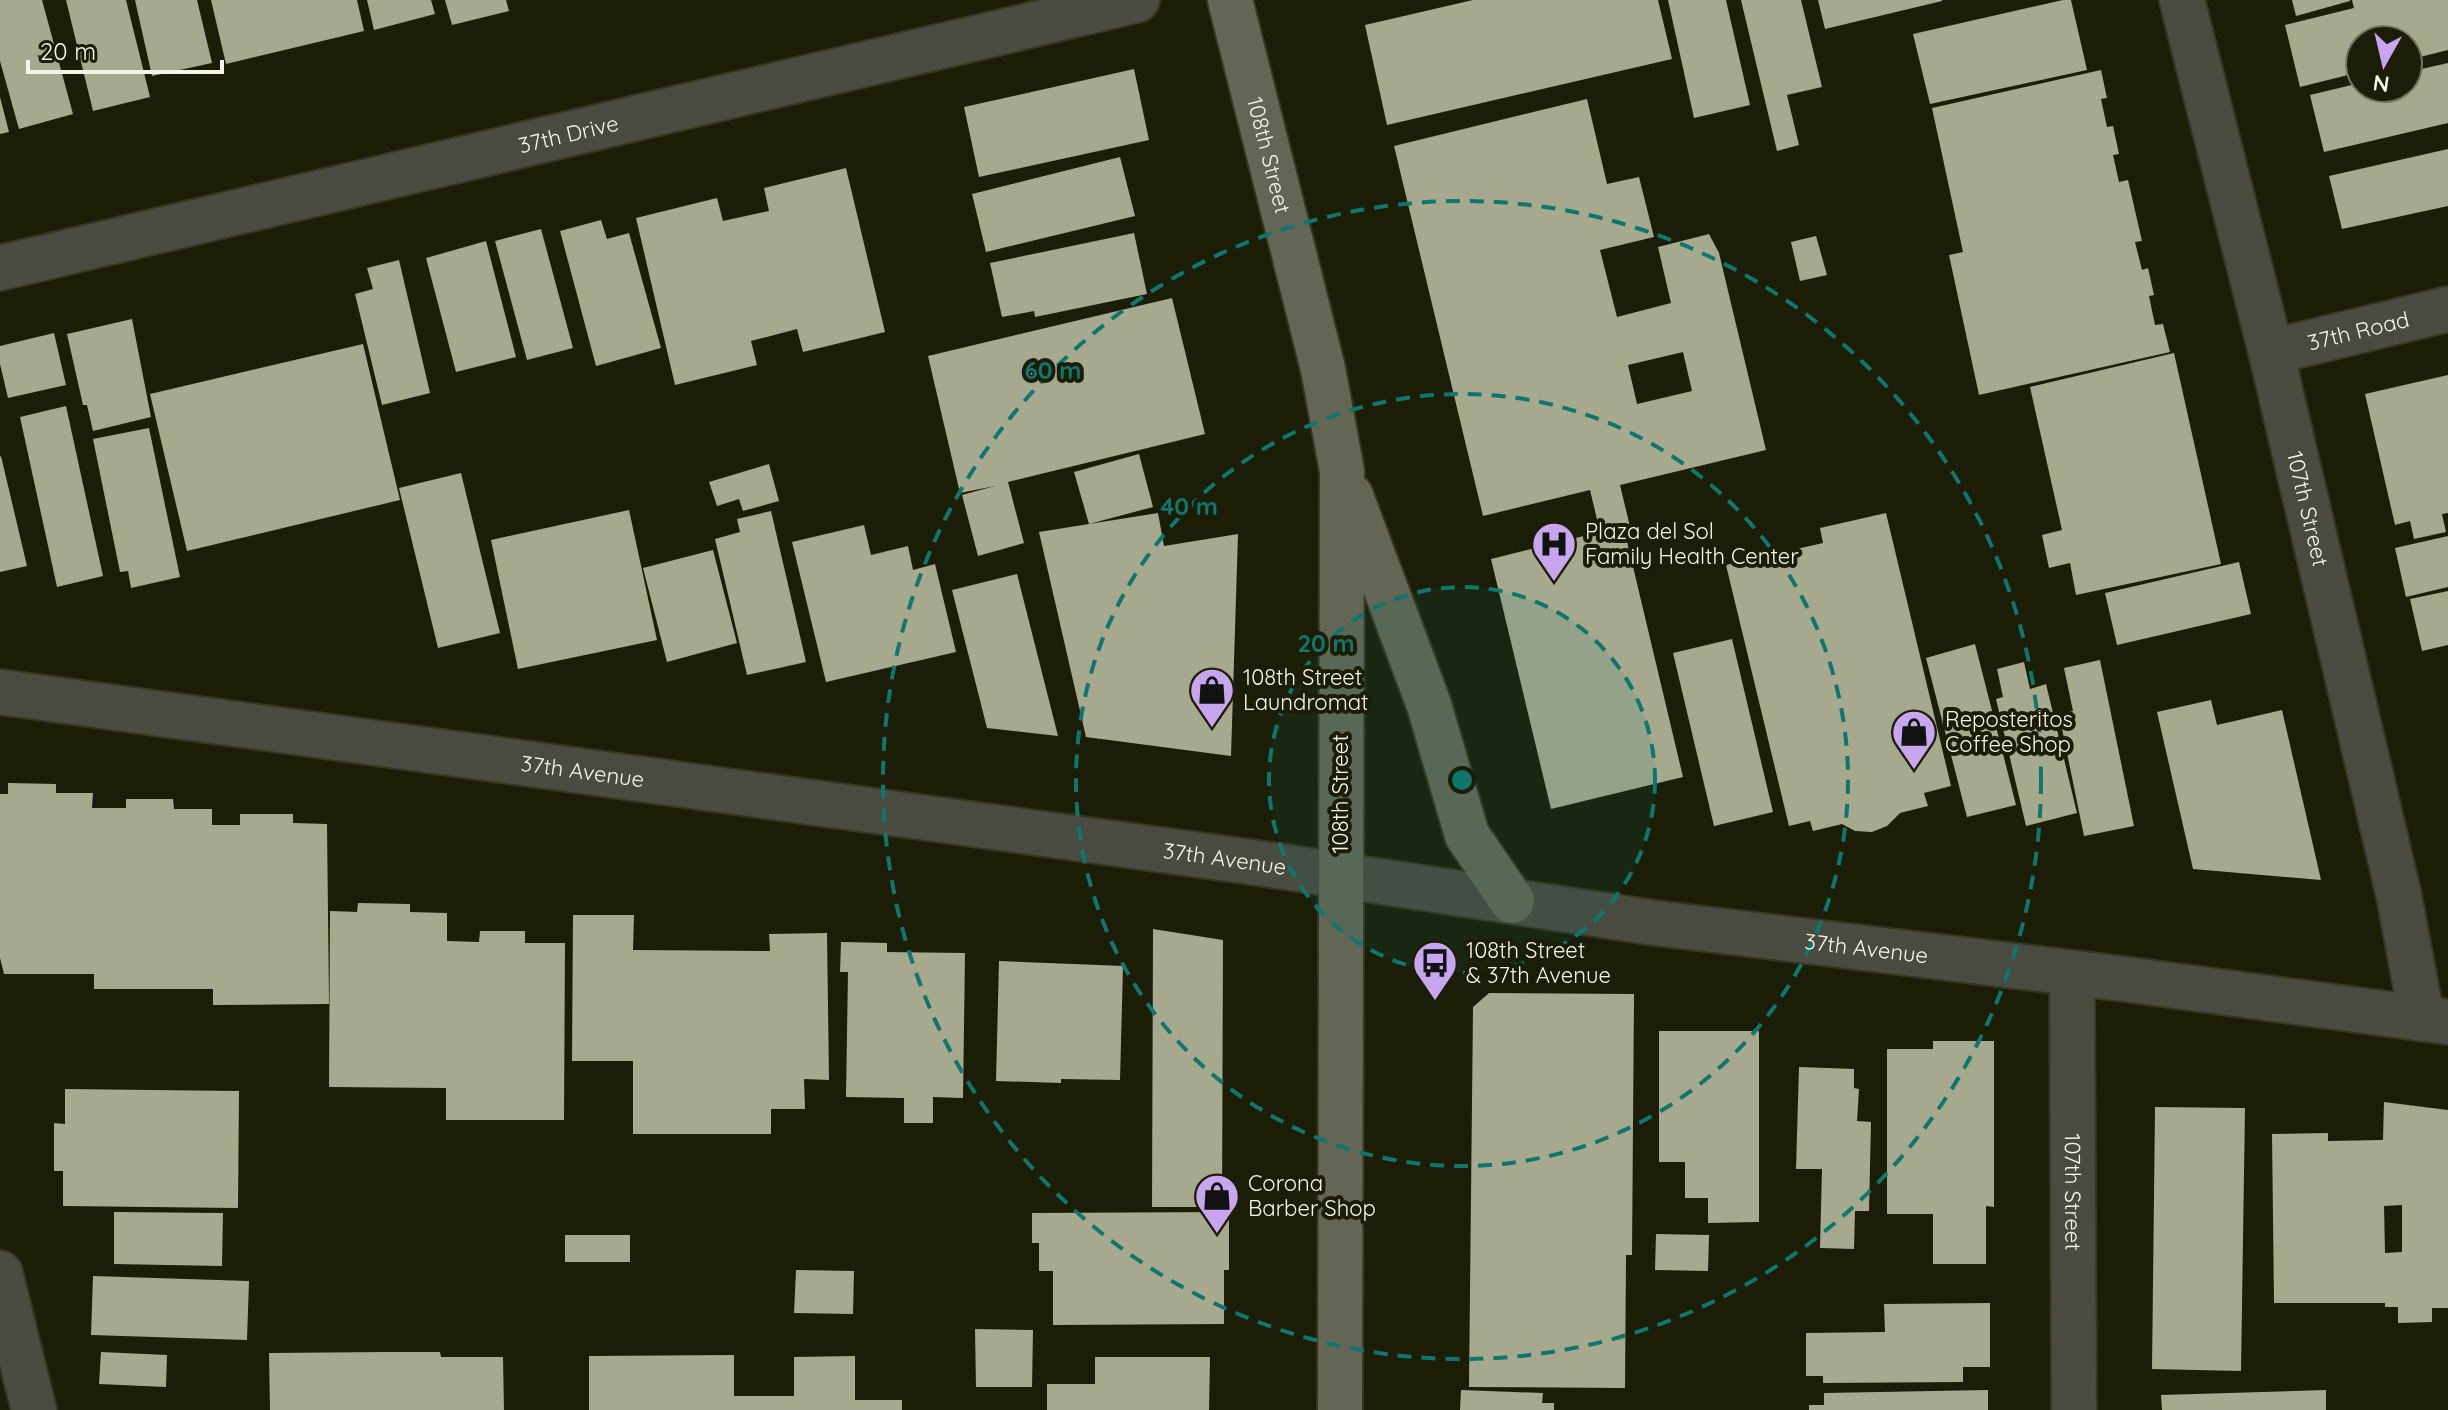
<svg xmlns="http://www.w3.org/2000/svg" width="2448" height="1410" font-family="Quicksand,sans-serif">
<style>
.building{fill:#a6a98d;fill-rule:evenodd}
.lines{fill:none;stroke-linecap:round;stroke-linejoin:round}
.street-casing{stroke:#353721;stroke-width:48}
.secondary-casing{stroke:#353721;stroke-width:48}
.street{stroke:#4a4b40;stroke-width:44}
.secondary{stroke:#646655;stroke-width:44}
.ring{fill:none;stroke:#0f766e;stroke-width:4;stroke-dasharray:14 10}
.labels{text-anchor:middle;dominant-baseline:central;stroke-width:8;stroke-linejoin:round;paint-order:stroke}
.street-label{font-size:22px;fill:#f4f6e7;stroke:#1b1d06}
.poi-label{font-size:22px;fill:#f4f6e7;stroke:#1b1d06;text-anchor:start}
.centre{fill:#0f766e;stroke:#1b1d06;stroke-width:4}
.ring-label{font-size:24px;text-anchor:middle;font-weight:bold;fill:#0f766e;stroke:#1b1d06;stroke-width:8;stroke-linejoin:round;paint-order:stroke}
</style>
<rect width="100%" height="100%" fill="#1b1d06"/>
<path class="building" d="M0,0h42l31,114 -54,15 -19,-68z
M66,0h60l24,97 -57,14z
M135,0h62l15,63 -60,13z
M211,0h146l7,31 -138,33z
M367,0h64l4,14 -61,16z
M445,0h61l3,11 -57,14z
M1473,0h185l14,59 -285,66 -22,-100z
M1668,0h58l24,105 -56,13z
M1741,0h60l21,87 -35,8 12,50 -22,6z
M1818,0h124v1l-117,28z
M2063,0h8l16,70 -157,34 -17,-70z
M2292,0h58v1l-54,15z
M2352,0h96v50l-40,10v-20h-48v32l-60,15 -15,-62 69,-17z
M2448,63v60l-124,29 -14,-57 50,-12v5h48v-16z
M1134,69l15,71 -170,37 -15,-70z
M2101,70l6,28 -6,1 6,28 6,-1 6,28 -6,1 6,27 9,-2 14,61 -7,1 7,28 6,-2 6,27 -5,1 6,29 8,-1 7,28 -191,43 -30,-140 14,-3 -31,-144z
M0,97l9,35 -9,2z
M1587,99l20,85 32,-7 15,60 -54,13 17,67 54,-14 -13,-56 51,-13 10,19 47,197 -146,35 11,46 -6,2 58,244 -132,32 -60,-250 109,-27 -10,-42 -107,26 -89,-370zM1683,352l9,39 -55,13 -9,-39z
M2448,149v57l-106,23 -13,-53z
M1120,157l15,59 -149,36 -14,-58z
M846,168l39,164 -82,20 -6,-23 -46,12 6,24 -82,20 -39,-167 81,-20 6,23 46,-10 -5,-23z
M601,220l6,19 22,-6 32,115 -65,18 -36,-135z
M541,229l32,119 -46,12 -32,-119z
M1134,233l13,61 -112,23 -1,-6 -32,6 -12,-54z
M1816,236l11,39 -27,6 -9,-39z
M486,241l30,116 -60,15 -30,-114z
M399,260l31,133 -48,12 -27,-111 18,-5 -6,-21z
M1172,298l33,136 -197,48 16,61 -46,13 -16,-61 33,-9 -35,7 -32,-137z
M132,319l19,98 -58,14 -6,-26h-4l-16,-71z
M54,333l12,52 -58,13 -8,-34v-18z
M363,344l37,156 -213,51 -37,-157z
M2174,353l47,211 -145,31 -6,-32 -21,5 -7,-33 20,-5 -32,-143z
M2448,375v138l-6,1 4,18 -32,7 -4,-18 -15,4 -30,-131z
M66,406l37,170 -46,11 -37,-170z
M149,428l31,149 -49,11 -3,-17 -8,1 -27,-133z
M1139,454l14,53 -64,17 69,-11 6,33 74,-12 -7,222 -145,-19 -47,-205 50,-8 -15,-52z
M1,456l26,110 -27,6v-115z
M769,464l10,37 -36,10 -4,-12 -22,7 -8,-24z
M461,473l39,160 -62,15 -39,-160z
M629,510l28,130 -139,29 -27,-129z
M771,511l35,151 -59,13 -32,-136 25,-7 -3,-13z
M1886,513l65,273 -27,7 4,13 -28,7 -13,13 -15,6 -17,-1 -13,-7 -29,7 -3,-10 -21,5 -63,-261 97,-22 -3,-15z
M864,525l7,30 37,-9 5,24 22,-6 21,88 -130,30 -34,-140z
M2448,536v51l-42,10 -11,-49z
M713,550l24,93 -70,19 -24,-94z
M2239,562l12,52 -134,31 -12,-52z
M1017,574l41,162 -71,-8 -35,-138z
M2448,591v54l-26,6 -12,-52z
M1732,639l41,173 -59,14 -41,-173z
M1975,644l41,161 -49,12 -41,-159z
M2100,660l34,166 -50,10 -25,-122 14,-3 -9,-43z
M2024,662l6,27 16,-5 31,129 -51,13 -30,-127 7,-2 -6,-28z
M2211,700l6,25 65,-15 39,170 -128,-11 -36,-157z
M8,783l48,1v9h37l-1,15h34v-9h47l1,10h38v16h28v-11h53v9l34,1 2,180 -116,1v-16h-119v-15h-90l-4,-16v-164h8z
M358,903l52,1v8l37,1v28l32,1 1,-11h45v12h40l-1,177h-118v-32l-117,-1 1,-176 27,1z
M573,915h61l-1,35 137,1 -1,-17 58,-1 2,147 -25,-1 1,30h-34v25h-138v-73h-61z
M1153,929l70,11 -1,267h-70z
M841,942l46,1v9l78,1 -2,145 -30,-1v26h-29v-25l-58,-1 2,-125h-8z
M999,961l124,5 -3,114 -59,-1v4l-65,-2z
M1489,993l145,1 -2,261h-6l-1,133 -156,-1 4,-380z
M1659,1031h100v191l-51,1v-25h-23v-36h-26z
M1933,1041h61v166l-8,-1v58h-53v-50h-46v-165h46z
M1799,1067l55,2v19l5,1 -2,32 14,1 -2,89h-14l-1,38 -34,-1 2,-79h-26z
M65,1089l174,2 -1,117 -175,-2v-35h-9v-48l11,1z
M2384,1102l64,8v198h-16v14l-34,1v-16h-13v-4h-111l-2,-169 56,-1v8l55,-1zM2402,1205v47l-17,1 -1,-47z
M2155,1107l90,1 -4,263 -89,-2z
M114,1212l109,1 -1,53 -108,-2z
M1229,1212v58h-5v54l-171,1v-54h-14v-28h-7v-30z
M1656,1234l53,1 -1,36 -53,-1z
M565,1235h65v27h-65z
M796,1270l58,1 -1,43 -59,-1z
M93,1276l156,5 -2,59 -156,-5z
M1990,1303v64h-27v15l-140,1v-7h-17v-43l79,-1 -1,-28z
M975,1329l58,1 -1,57h-56z
M101,1352l66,3 -1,32 -67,-3z
M385,1352h55l1,5h62l1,53h-234l-1,-57z
M734,1355v41h60v-39l61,-1v44h47v10h-313v-54z
M1095,1357h115l-1,53h-162v-26h48z
M1461,1390l82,3 -1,10h12v7h-94z
M1988,1390v20h-179v-5h15v-12z
M2326,1390v20h-164l-1,-15z"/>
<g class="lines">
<g class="street-casing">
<g id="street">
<path id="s1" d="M2182,0l89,352 128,544 23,123"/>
<path id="s2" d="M0,268l1137,-268"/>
<path id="s3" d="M2271,352l177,-43"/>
<path id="s4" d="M0,692l1258,171 397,60 469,56 324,43"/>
<path id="s5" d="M2072,974l2,436"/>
<path d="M0,1273l34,137"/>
</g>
</g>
<g class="secondary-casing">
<g id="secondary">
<path id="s6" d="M1230,0l93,369 19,102 -2,939"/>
<path d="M1351,496l78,209 38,130 45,66"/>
</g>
</g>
<use href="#street" class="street"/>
<use href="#secondary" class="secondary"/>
</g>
<circle cx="1462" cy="780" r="193" fill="#0f766e" fill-opacity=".12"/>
<g class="ring">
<circle cx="1462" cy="780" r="193"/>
<circle cx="1462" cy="780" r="386"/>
<circle cx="1462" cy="780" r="579"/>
</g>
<defs>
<g id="hospital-pin" transform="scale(2.3)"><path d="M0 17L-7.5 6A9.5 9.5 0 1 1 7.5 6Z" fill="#c7a6ef" stroke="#1b1d06"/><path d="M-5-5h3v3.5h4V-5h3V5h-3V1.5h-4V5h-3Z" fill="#111"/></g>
<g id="shop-pin" transform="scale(2.3)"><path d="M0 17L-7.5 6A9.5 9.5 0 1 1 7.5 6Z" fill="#c7a6ef" stroke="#1b1d06"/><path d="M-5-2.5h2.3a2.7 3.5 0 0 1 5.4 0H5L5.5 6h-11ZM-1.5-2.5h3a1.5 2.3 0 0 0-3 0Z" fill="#111"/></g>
<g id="bus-pin" transform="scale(2.3)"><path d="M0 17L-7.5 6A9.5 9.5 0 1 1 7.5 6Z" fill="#c7a6ef" stroke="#1b1d06"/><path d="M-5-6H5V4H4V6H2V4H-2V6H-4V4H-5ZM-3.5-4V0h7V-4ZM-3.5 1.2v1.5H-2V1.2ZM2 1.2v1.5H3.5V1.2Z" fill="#111"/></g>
</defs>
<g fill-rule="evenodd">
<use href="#hospital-pin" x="1554" y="544"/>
<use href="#shop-pin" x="1212" y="690"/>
<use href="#shop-pin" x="1914" y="732"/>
<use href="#bus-pin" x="1435" y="963"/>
<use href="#shop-pin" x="1217" y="1196"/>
</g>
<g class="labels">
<g class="street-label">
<text stroke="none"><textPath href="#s2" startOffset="584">37th Drive</textPath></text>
<text stroke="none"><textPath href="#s6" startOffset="160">108th Street</textPath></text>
<text stroke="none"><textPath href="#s3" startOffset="90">37th Road</textPath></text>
<text stroke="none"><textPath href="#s1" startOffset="524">107th Street</textPath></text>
<text stroke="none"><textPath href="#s4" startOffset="588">37th Avenue</textPath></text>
<text transform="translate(1340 794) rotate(-90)">108th Street</text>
<text stroke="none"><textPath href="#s4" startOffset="1236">37th Avenue</textPath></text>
<text stroke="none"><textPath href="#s4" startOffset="1884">37th Avenue</textPath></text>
<text stroke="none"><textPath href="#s5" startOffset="218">107th Street</textPath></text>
</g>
<g class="poi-label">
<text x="1585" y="531">Plaza del Sol<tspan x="1585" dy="25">Family Health Center</tspan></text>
<text x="1243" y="677">108th Street<tspan x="1243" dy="25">Laundromat</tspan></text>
<text x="1945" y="719">Reposteritos<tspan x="1945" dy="25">Coffee Shop</tspan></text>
<text x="1466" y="950">108th Street<tspan x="1466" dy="25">&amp; 37th Avenue</tspan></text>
<text x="1248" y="1183">Corona<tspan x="1248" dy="25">Barber Shop</tspan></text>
</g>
</g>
<circle cx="1462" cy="780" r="12" class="centre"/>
<g class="ring-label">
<text x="1053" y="379">60 m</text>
<text x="1189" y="515">40 m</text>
<text x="1326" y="652">20 m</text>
</g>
<g transform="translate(2384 64) rotate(188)"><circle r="38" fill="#1b1d06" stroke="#727460" stroke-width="2"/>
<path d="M0-6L14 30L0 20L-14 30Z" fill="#c7a6ef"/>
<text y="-12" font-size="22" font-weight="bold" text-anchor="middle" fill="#f4f6e7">N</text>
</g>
<path d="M28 60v12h194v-12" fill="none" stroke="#f4f6e7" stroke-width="4"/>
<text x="40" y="60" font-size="24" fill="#f4f6e7" stroke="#1b1d06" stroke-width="6" paint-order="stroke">20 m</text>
</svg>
